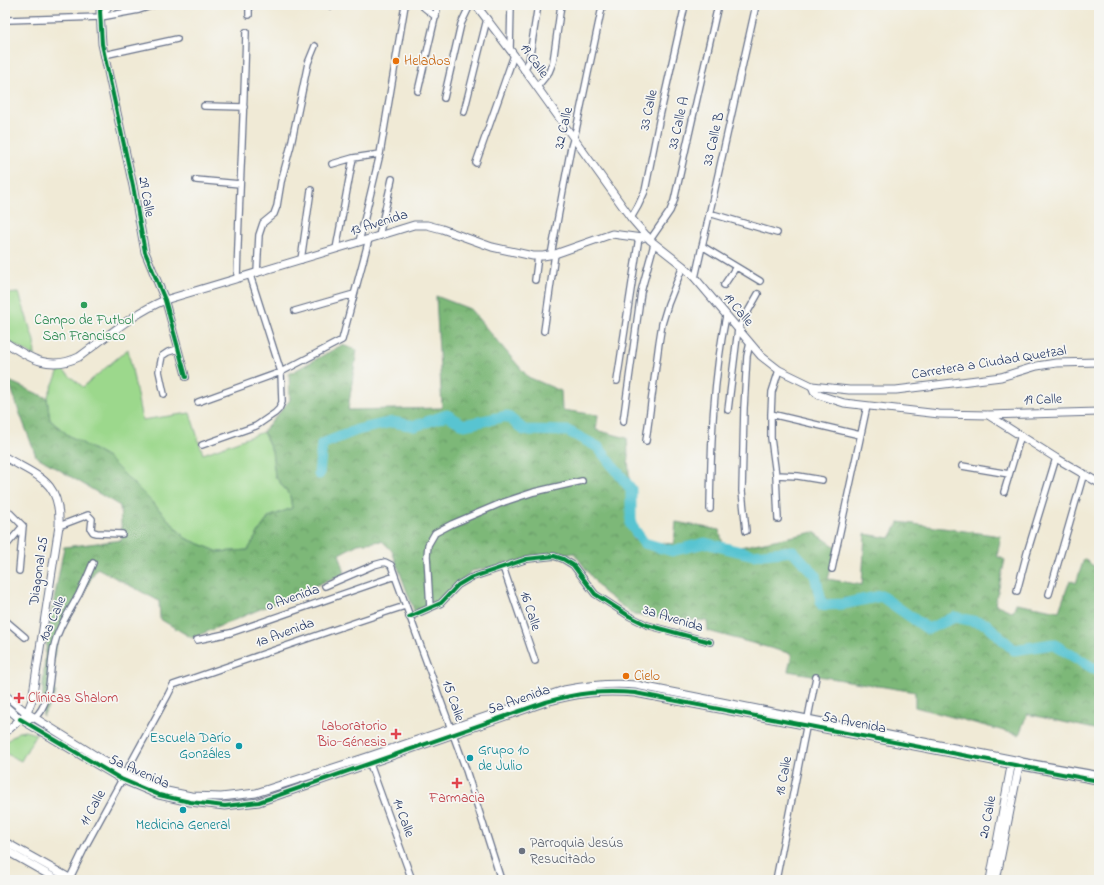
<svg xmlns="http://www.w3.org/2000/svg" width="1104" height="885" font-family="'Indie Flower',sans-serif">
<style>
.green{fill:#9cd88c;stroke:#5c8475}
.forest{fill:url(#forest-crowns);stroke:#4c746b}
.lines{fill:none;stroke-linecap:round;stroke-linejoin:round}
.river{stroke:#58c4d1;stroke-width:11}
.minor-casing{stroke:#667088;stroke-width:8}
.tertiary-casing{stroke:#667088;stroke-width:9}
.secondary-casing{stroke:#667088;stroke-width:9}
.minor{stroke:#fff;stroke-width:5.5}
.tertiary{stroke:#fff;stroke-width:7}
.secondary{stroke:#fff;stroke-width:7}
.cycleway-casing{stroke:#f6f6f2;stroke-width:6}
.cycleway{stroke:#00873e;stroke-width:4}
.food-dot{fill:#e8710a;stroke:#f6f6f2;stroke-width:1.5}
.leisure-dot{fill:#2e9e5b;stroke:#f6f6f2;stroke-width:1.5}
.health-dot{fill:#e0444e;stroke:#f6f6f2;stroke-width:1.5}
.culture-dot{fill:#0f9aa8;stroke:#f6f6f2;stroke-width:1.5}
.worship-dot{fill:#6b7280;stroke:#f6f6f2;stroke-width:1.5}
.labels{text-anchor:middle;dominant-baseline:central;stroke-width:3.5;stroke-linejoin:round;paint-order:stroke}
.food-label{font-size:14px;fill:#c56008;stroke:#f6f6f2;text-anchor:start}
.street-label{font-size:14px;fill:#1b2f5e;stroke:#f6f6f2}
.leisure-label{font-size:14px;fill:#27864d;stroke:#f6f6f2}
.health-label{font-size:14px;fill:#be3a42;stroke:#f6f6f2;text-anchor:start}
.culture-label{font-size:14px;fill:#0d838f;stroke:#f6f6f2;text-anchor:end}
.worship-label{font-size:14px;fill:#5b616d;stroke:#f6f6f2;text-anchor:start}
</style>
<defs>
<pattern id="forest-crowns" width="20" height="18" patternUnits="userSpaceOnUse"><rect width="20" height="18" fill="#7db878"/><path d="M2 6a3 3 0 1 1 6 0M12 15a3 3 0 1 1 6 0" fill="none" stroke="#669666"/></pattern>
</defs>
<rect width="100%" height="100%" fill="#f6f6f2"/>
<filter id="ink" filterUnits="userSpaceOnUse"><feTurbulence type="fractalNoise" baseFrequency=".025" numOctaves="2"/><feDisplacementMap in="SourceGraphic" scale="8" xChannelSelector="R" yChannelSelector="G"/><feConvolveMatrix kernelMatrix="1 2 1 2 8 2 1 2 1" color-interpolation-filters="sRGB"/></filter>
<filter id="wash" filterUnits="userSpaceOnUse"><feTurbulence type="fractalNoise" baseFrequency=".012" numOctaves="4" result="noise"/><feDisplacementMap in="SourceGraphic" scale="16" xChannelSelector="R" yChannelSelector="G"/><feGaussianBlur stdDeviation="0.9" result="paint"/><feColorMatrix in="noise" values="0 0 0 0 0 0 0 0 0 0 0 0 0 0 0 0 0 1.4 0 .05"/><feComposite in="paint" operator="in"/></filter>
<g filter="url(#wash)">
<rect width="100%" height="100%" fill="#f0ead6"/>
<path class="green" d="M19,293l15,48 1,15 -30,-16v-46z
M128,349l14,71 48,-7 13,41 60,-22 9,18 3,26 15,20 2,12 -23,9 -10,14 -11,19 -29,2 -34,-14 -30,-33 -47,-47 -40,-23 -18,-15 -3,-22 13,-30 23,19z
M25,731l11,3 -15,27 -16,-8v-10l13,-11z"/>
<path class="forest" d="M436,296l34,13 58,68 33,14 1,19 36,5 -2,15 31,8 6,102 41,4 2,-22 43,8 6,20 89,-18 22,15 -8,32 34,6 3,-51 25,4 9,-16 102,14 -4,20 8,4 -10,44 18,8 3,-9 43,8 11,-31 6,3 8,-24 15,11v160l-72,-16 -8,21 -104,-28v-15l-127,-21 4,-17 -84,-23 -1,-10 -73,-6 -31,-23 -29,-39 -102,18 -34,30 -23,12 -23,-62 -10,-10 -24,3 -19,10 6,19 -153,65 -32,-19 -1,-18 -62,-33 -38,66 -11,47 8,12 -13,23c-3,-57 11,-114 21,-169l58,-7 -2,-34 -84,-50 -19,-50 -8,-25 38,17 3,22 18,15 40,23 47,47 30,33 34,14 29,-2 11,-19 10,-14 23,-9 -2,-12 -15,-20 -3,-25 -9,-19 27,-32 -1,-26 53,-29 15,5 -9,60 94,-2z"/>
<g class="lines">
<path class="river" d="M319,474l3,-30 35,-14 35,-8 23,4 32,-11 17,10 43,-9 17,14 44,1 30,16 33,42v36l13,18 28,8 33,-8 48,12 40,-4 22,24 7,30 21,-1 38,-8 47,33 27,-12 31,7 28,26 39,-6 40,24 6,1"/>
</g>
</g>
<g filter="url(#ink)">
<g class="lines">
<g class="minor-casing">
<path id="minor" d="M331,5v1
M421,5l15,12
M249,15v-10
M8,20l93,-3 38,-7 15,-5
M510,50l1,-45
M104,55l73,-16
M524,70l5,-9 9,-56
M537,87l12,-15 4,-10 8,-57
M418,91l20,-86
M444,98l17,-74 9,-19
M204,106l40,1
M464,112l23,-93
M476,163l38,-108
M332,164l21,-6 27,-4
M196,180l44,4
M709,213l68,20
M631,218l7,-12 7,-15 15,-75 25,-111
M379,236l13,-57
M650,240l20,-29 4,-10 44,-196
M359,242l21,-88 25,-149
M702,246l58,35
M336,249l17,-91
M551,255l20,-108 5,-17 26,-123
M301,260l10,-70
M257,273l2,-38 4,-12 11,-9 3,-8 4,-24 10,-37 17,-82 7,-17
M695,278l61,-273
M237,279c2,-83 7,-165 9,-247
M535,280l3,-24
M724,285l12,-18
M165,300l21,77
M295,311l59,-17
M544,331l11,-77
M617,381l22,-144
M164,394l-5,-23 3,-15 6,-4 10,-3
M198,402l83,-30 61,-32 27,-101
M728,410l10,-81 20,-35
M771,414l89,21
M623,422l18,-130 13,-48
M646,441l13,-98 3,-19 6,-20 15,-38
M202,445l54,-19 19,-13 4,-4 3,-7 -1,-30 -31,-97
M962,466l47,8
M776,475l22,1 24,4
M1004,492l17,-57
M5,508l18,18
M710,509c1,-65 3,-129 16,-193
M778,519l-2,-44 -5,-37v-24l1,-22 7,-22
M59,526l29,-11 4,4 -1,10 2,3 4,1 25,1
M746,531l-4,-40 2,-83 3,-52 3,-13
M5,547l18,-21
M503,567l32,94
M832,569l35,-163
M19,571l4,-45
M325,586l49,-21 11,-3 6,3 74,202 36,113
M1017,591l10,-38 29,-95
M1049,594l35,-121
M430,608l-3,-52 1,-11 7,-12 17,-9 52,-22 30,-10 48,-11
M409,617l32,-14 17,-18 12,-7 57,-19 27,-3 9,3 10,6 22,29 34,22 18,9 63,17
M5,620l20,17
M197,640l33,-7 165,-57
M20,719l14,-1c19,-15 15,-51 20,-72 4,-19 16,-35 25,-52 5,-10 10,-21 14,-31
M1020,761l79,14
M370,764l42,116
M1019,766l80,15
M69,880l16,-33 83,-152 5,-10c77,-26 154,-54 232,-79
M776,880l40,-203"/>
</g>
<g class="tertiary-casing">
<path id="tertiary" d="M102,5l-2,6 2,33 31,142 12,66 20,48
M101,17l8,-12
M812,386l2,5 5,4 25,8 95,11 49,1 111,-3
M988,415l68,43 43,25
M27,713l98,61 37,16 29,6 30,1 35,-4 111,-36 197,-67c25,-5 47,-7 72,-5l384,76 -24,119
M20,719l101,60 38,16 31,7 35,4 34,-4 287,-100c32,-9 56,-12 89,-9l384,73
M5,842l68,38
M5,850l53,30
M990,880l22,-119"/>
</g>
<g class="secondary-casing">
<path id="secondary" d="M476,5l38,50 117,163 19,22 33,26 12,12 66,78 18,14 33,16 37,4h47l105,-13 36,-11 19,-3 43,-1
M5,342c25,17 45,29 74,15 29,-21 53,-43 86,-57l194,-58 55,-17h13l15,4 50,18 41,9h10l12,-2 57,-20 30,4 5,-2
M5,457c33,20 56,23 54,69l-27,174 -5,13 -22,20
M5,695l22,18
M5,706l15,13"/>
</g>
<use href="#minor" class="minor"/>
<use href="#tertiary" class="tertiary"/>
<use href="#secondary" class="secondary"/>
<g class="cycleway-casing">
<path id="cycleway" d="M102,5l-2,6 2,33 31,142 12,66 20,48 21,77
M409,617l32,-14 17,-18 12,-7 57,-19 27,-3 9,3 10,6 22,29 34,22 18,9 63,17
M20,719l101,60 38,16 31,7 35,4 34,-4 287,-100c32,-9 56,-12 89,-9l464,88"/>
</g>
<use href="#cycleway" class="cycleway"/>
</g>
</g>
<g class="food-dot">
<circle cx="396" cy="61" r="4"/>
<circle cx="626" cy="676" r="4"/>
</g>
<circle class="leisure-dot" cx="84" cy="305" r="4"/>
<g class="health-dot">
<path d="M17 692h4v4h4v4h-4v4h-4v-4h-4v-4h4z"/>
<path d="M394 728h4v4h4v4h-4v4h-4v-4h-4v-4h4z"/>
<path d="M455 777h4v4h4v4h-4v4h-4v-4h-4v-4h4z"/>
</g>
<g class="culture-dot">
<circle cx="239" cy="746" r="4"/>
<circle cx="470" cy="758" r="4"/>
<circle cx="183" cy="810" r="4"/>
</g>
<circle class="worship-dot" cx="522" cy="851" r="4"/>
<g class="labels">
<g class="food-label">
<text x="404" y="61">Helados</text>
<text x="634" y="676">Cielo</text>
</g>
<g class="street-label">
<text transform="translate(534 61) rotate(54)">19 Calle</text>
<text transform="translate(649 110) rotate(-78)">33 Calle</text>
<text transform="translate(679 123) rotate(-77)">33 Calle A</text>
<text transform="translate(564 128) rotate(-77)">32 Calle</text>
<text transform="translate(714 139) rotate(-77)">33 Calle B</text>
<text transform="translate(146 197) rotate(80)">29 Calle</text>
<text transform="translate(379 223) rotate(-17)">13 Avenida</text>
<text transform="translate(738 310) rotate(49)">19 Calle</text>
<text transform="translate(989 363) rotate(-9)">Carretera a Ciudad Quetzal</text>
<text transform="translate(1043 400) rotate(-2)">19 Calle</text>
<text transform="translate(39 571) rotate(-82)">Diagonal 25</text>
<text transform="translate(293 598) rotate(-19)">0 Avenida</text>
<text transform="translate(530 611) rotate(72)">16 Calle</text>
<text transform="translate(53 619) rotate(-66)">10a Calle</text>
<text transform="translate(673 619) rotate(17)">3a Avenida</text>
<text transform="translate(285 633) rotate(-20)">1a Avenida</text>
<text transform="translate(519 700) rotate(-19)">5a Avenida</text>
<text transform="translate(453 701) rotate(71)">15 Calle</text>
<text transform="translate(854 723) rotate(11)">5a Avenida</text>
<text transform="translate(139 772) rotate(24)">5a Avenida</text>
<text transform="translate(784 776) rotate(-79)">18 Calle</text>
<text transform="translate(93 808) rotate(-61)">11 Calle</text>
<text transform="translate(988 817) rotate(-79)">20 Calle</text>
<text transform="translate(403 818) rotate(70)">14 Calle</text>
</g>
<g class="leisure-label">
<text x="84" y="320">Campo de Futbol<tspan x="84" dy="16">San Francisco</tspan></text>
</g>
<g class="health-label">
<text x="28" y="698">Clínicas Shalom</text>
<text x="387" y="726" text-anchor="end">Laboratorio<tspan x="387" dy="16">Bio-Génesis</tspan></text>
<text x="457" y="798" text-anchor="middle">Farmacia</text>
</g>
<g class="culture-label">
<text x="231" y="738">Escuela Darío<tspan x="231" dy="16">Gonzáles</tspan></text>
<text x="478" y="750" text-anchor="start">Grupo 1o<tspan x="478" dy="16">de Julio</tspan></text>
<text x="183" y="825" text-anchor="middle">Medicina General</text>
</g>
<g class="worship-label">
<text x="530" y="843">Parroquia Jesús<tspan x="530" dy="16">Resucitado</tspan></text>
</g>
</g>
<rect width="1104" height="885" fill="none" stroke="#f6f6f2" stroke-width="20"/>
</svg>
